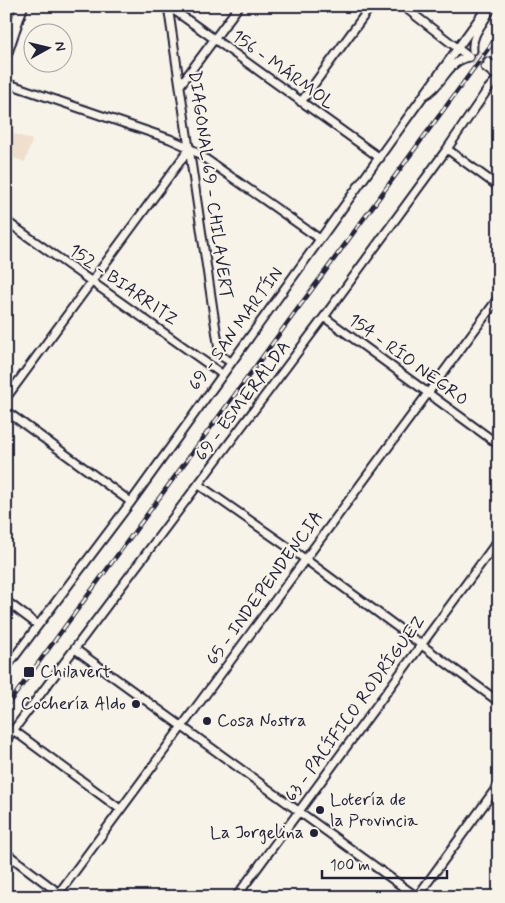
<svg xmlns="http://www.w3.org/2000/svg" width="505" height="903" font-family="Mynerve,sans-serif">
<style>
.built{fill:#efdfcc}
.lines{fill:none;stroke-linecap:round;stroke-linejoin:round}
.street-tunnel{stroke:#ccc9c5;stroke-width:7;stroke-dasharray:7 3.5;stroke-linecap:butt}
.street-casing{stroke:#22223b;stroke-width:11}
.secondary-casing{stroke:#22223b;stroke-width:14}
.street{stroke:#f7f3e8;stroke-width:7}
.secondary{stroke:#f7f3e8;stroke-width:10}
.rail-casing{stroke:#22223b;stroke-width:4.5}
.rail{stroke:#f7f3e8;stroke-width:2.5;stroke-dasharray:8;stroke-linecap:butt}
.poi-dot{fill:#22223b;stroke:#f7f3e8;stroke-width:2}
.labels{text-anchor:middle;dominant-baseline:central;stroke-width:4;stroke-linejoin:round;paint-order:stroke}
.street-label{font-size:18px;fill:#22223b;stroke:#f7f3e8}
.poi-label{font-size:18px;fill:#22223b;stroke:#f7f3e8;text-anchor:start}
</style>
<rect width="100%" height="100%" fill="#f7f3e8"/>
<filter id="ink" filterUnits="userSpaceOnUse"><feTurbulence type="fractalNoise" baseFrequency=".02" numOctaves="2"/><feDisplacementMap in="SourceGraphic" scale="10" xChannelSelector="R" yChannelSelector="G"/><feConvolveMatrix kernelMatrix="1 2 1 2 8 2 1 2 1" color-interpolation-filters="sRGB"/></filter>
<g filter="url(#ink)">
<path class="built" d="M6,131l26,9 -7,22 -19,-7z"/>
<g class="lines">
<path class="street-tunnel" d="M473,50l15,12
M469,57l16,10"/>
<g class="street-casing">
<path id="street" d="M166,6l12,7 202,145
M168,6l51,344 2,6 10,6
M403,6l66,51
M473,50c-2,-18 13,-28 19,-44
M488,62l6,4 5,-1
M485,67l14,11
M6,83l164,56 20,9 130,91
M181,84l58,-78
M423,96c19,-9 25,-36 46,-39
M301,102l70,-96
M447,149l52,38
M6,221l216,153
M324,317l175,128
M6,398l184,-250
M6,411l125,91
M199,485l106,74 194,143
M6,601l32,24
M75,649l342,248
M6,668l125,-166 357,-496
M13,730l107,79
M6,740l318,-423 123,-168 41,-60 11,-12
M6,853l58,44
M56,897l443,-600
M236,897l263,-358
M417,897l82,-113"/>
</g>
<g class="secondary-casing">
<path id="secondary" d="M6,54l16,-48"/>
</g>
<use href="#street" class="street"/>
<use href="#secondary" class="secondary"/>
<g class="rail-casing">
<path id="rail" d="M6,707l493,-673"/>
</g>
<use href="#rail" class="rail"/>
</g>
</g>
<g class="poi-dot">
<rect x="23" y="666" width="12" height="12" rx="2.5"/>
<circle cx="136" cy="704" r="5"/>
<circle cx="207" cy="721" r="5"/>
<circle cx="320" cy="810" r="5"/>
<circle cx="314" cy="833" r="5"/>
</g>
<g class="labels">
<g class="street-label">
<text transform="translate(283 70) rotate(36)">156 - MÁRMOL</text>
<text transform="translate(210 185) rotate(82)">DIAGONAL 69 - CHILAVERT</text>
<text transform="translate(123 285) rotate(35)">152 - BIARRITZ</text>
<text transform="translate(236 329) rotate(-54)">69 - SAN MARTÍN</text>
<text transform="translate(408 360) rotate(36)">154 - RÍO NEGRO</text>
<text transform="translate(243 401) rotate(-53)">69 - ESMERALDA</text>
<text transform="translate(265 588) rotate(-54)">65 - INDEPENDENCIA</text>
<text transform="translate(355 709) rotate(-54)">63 - PACÍFICO RODRÍGUEZ</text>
</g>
<g class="poi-label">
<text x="40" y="672">Chilavert</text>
<text x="126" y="704" text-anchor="end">Cochería Aldo</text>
<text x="217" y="721">Cosa Nostra</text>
<text x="330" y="800">Lotería de<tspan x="330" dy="21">la Provincia</tspan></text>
<text x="304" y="833" text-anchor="end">La Jorgelina</text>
</g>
</g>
<rect width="505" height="903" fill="none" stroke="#f7f3e8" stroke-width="25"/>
<rect x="12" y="12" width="480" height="878" fill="none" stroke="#22223b" stroke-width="2" filter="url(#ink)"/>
<g transform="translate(48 48) rotate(82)"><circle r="24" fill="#f7f3e8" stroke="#a29fa3"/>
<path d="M0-4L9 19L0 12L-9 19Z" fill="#22223b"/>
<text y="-8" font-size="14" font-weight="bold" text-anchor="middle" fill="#22223b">N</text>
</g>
<path d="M322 870v8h125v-8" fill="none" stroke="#22223b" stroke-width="2.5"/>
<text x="330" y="870" font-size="15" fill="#22223b" stroke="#f7f3e8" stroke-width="4" paint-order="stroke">100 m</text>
</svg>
